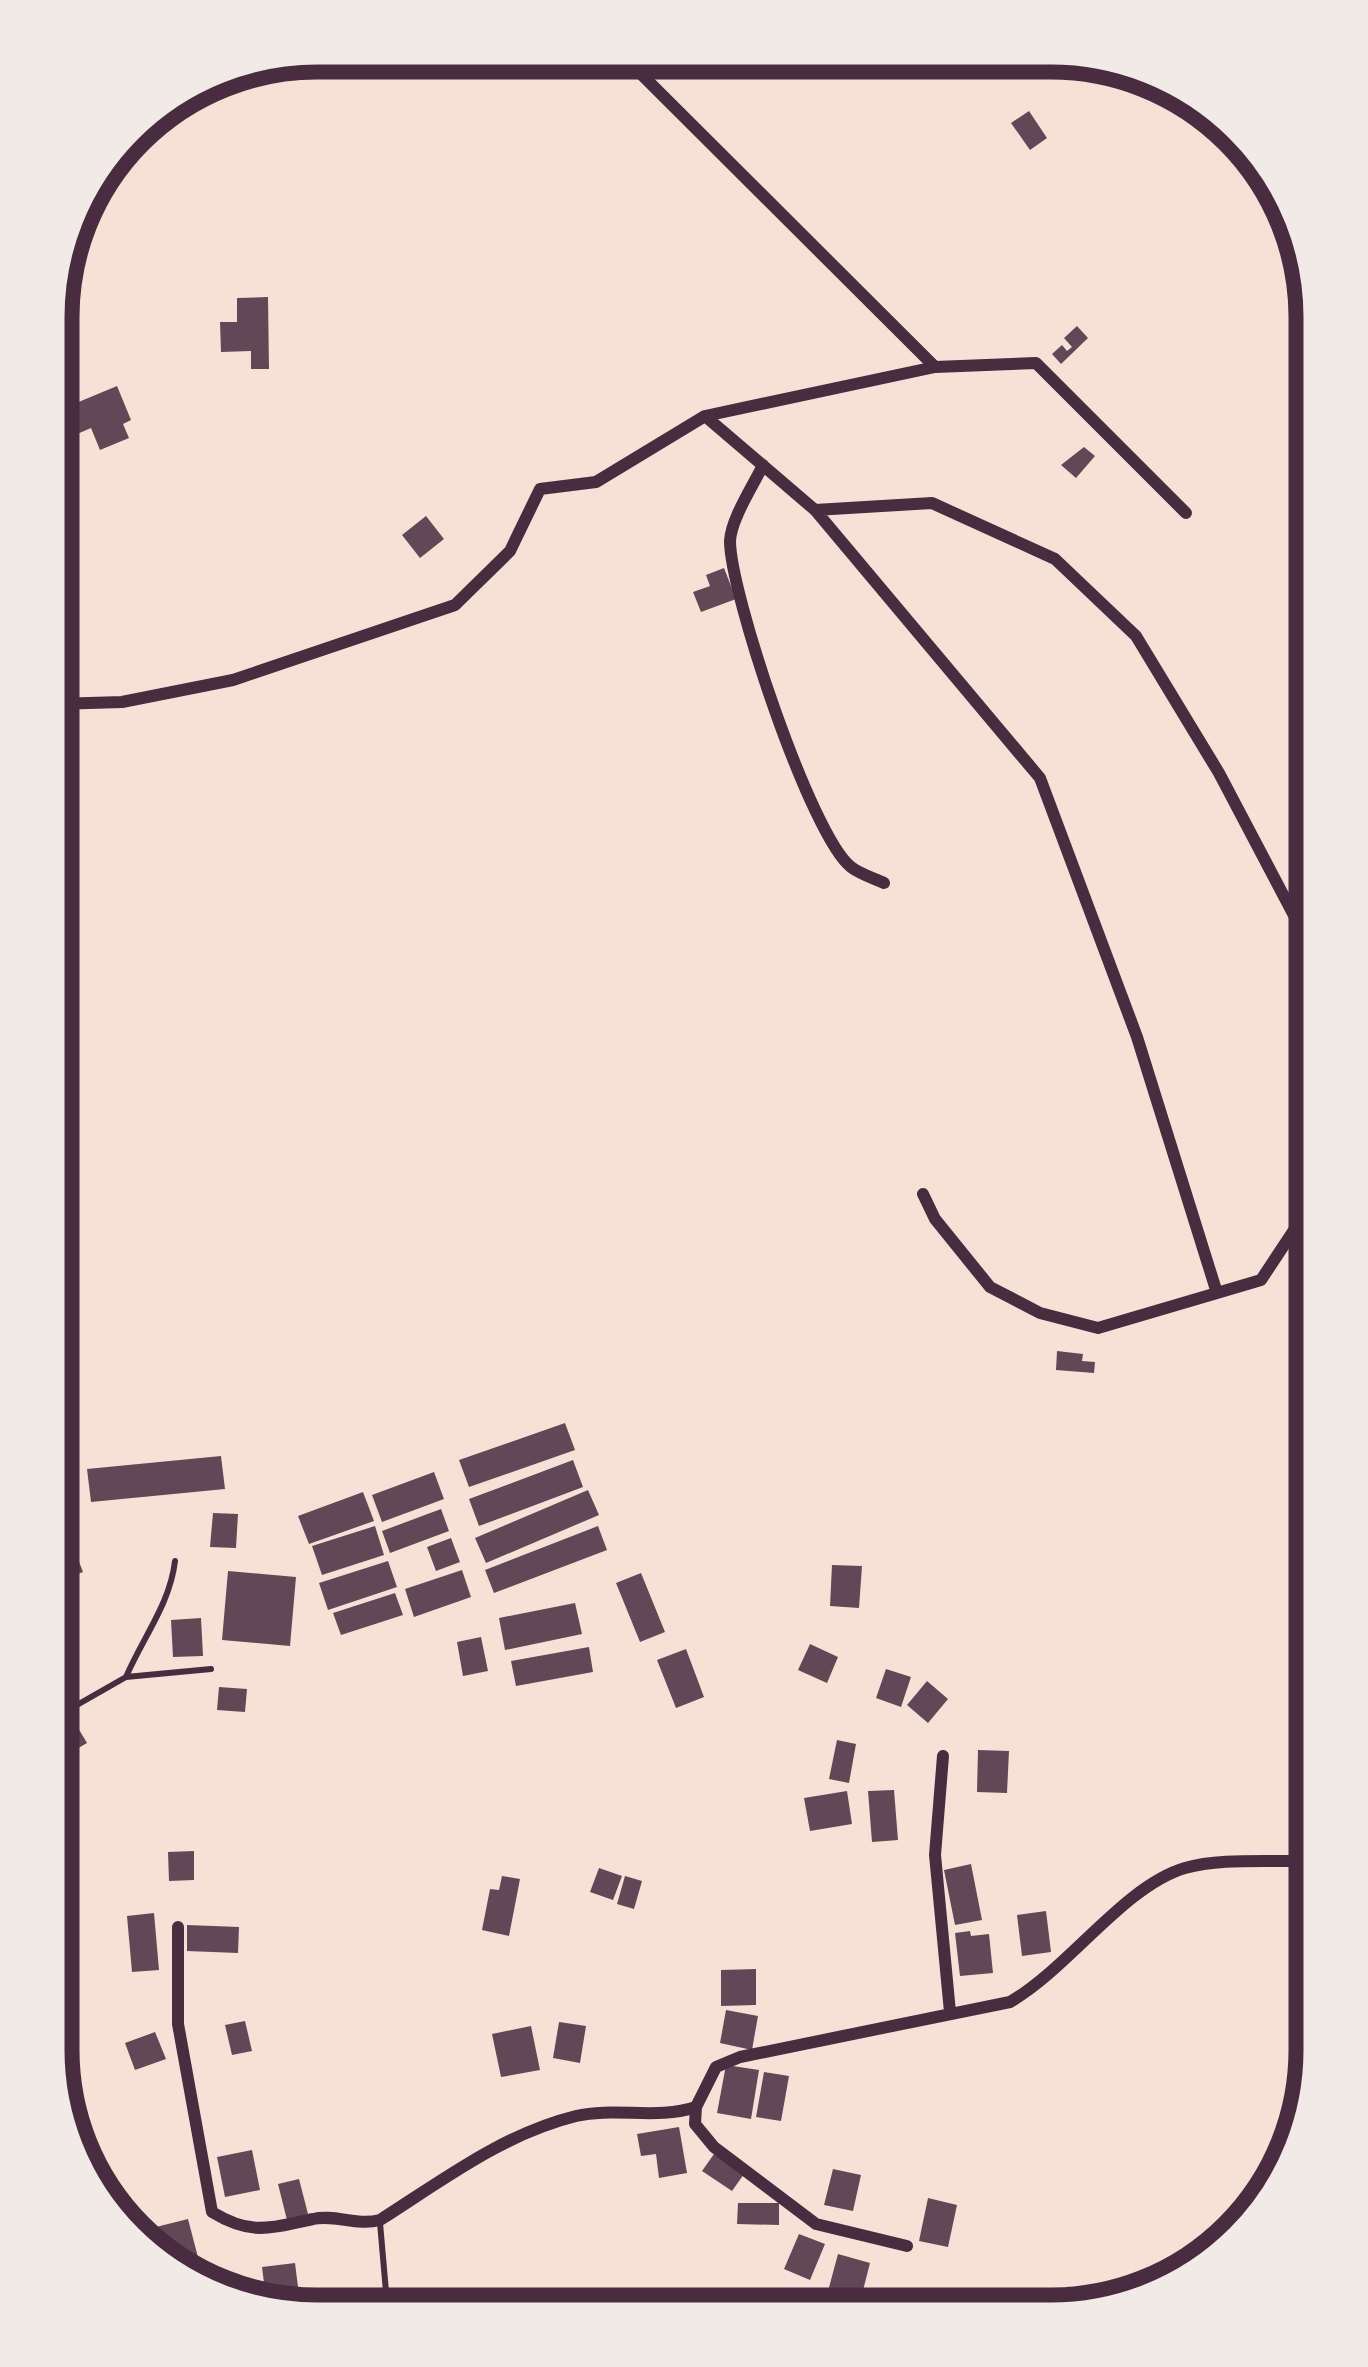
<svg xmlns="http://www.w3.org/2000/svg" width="1368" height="2367" font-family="'Varela Round',sans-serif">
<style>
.building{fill:#644757}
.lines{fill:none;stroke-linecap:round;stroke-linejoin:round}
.service{stroke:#4a2c40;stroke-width:6}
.minor{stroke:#4a2c40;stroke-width:12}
.rim{fill:none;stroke:#4a2c40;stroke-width:15}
</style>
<rect width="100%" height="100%" fill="#f7e1d7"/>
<path class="building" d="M1029,111l18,27 -17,12 -19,-27z
M268,297l1,72h-18v-18l-30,1 -1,-30h17v-24z
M1077,326l11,12 -27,26 -9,-10 10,-9 5,6 5,-4 -8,-9z
M117,386l14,34 -8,4 6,14 -29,12 -9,-22 -23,10 -11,-27z
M1084,447l11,9 -19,22 -15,-13z
M426,516l18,23 -24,19 -18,-23z
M724,568l12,31 -35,13 -8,-20 17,-6 -4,-11z
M1057,1351l26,3 -1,7 13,1 -1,11 -38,-3z
M565,1423l10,27 -106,37 -10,-27z
M221,1456l4,33 -134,13 -4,-33z
M573,1460l10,27 -104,39 -10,-27z
M434,1472l10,27 -62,23 -10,-27z
M588,1490l11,25 -113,48 -11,-25z
M363,1492l11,29 -65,23 -11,-28z
M441,1509l8,22 -59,22 -8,-22z
M213,1513l25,1 -2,34 -26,-1z
M375,1526l9,29 -62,20 -10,-29z
M598,1526l9,24 -113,43 -9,-23z
M68,1533l15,39 -21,8 -1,-44z
M451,1538l9,24 -24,9 -9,-24z
M388,1561l9,26 -69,23 -9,-27z
M832,1565l30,1 -3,42 -29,-2z
M462,1570l9,27 -57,20 -9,-28z
M228,1571l68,6 -6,69 -68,-6z
M641,1573l24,59 -25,10 -24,-59z
M395,1593l8,22 -62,20 -8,-22z
M575,1603l7,31 -77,16 -6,-32z
M201,1618l2,38 -30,1 -2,-37z
M481,1637l7,34 -25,5 -6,-34z
M810,1644l28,13 -11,26 -29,-13z
M589,1647l4,25 -77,14 -5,-25z
M686,1649l18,48 -28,11 -19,-48z
M886,1669l25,8 -10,30 -25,-9z
M927,1681l21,18 -20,24 -21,-18z
M219,1687l28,2 -2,23 -28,-2z
M74,1721l13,22 -12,7 -12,-20z
M837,1740l19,4 -7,39 -20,-4z
M978,1750l31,1 -2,42 -30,-1z
M894,1790l4,50 -26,2 -4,-51z
M847,1791l5,33 -42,7 -6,-33z
M194,1851v29l-25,1 -1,-29z
M971,1864l11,56 -27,5 -11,-55z
M599,1868l23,8 -9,24 -23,-8z
M502,1876l18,3 -11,57 -27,-6 8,-41 9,1z
M625,1876l17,5 -8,28 -17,-5z
M1046,1911l5,41 -29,4 -5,-41z
M154,1913l5,57 -27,2 -5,-56z
M187,1925l52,2 -1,26 -51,-2z
M970,1931l1,5 18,-2 4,39 -33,3 -5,-43z
M756,1969v36l-35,1v-36z
M726,2010l32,6 -6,34 -32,-7z
M245,2021l7,30 -20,4 -7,-30z
M559,2022l27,4 -6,37 -27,-5z
M531,2026l9,44 -39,7 -9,-43z
M155,2032l11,27 -31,11 -10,-27z
M726,2065l33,5 -8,49 -34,-6z
M764,2072l25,4 -8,45 -25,-4z
M679,2127l8,46 -28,5 -3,-24 -15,2 -4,-22z
M252,2150l8,40 -35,7 -8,-40z
M714,2154l30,20 -12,17 -30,-20z
M833,2169l28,6 -8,36 -29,-6z
M299,2179l9,35 -21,6 -9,-36z
M928,2198l29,7 -9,42 -29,-6z
M738,2203h41v22l-42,-1z
M188,2219l11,42 -22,5 -17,-7 -8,-31z
M799,2234l26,10 -15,36 -26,-11z
M838,2254l32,9 -11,43h-35z
M295,2263l3,24 -33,4 -3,-24z
M902,2289l43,15 -49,1z"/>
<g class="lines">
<path class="service" d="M126,1677c17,-40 44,-73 49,-116
M63,1713l63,-36 85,-8
M380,2223l7,80"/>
<path class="minor" d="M620,53l315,314
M705,416l110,94 225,268 97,259 80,256 44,-13 35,-53 14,-41
M763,465c-10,21 -32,54 -33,76 0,52 81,295 121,326 9,7 22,11 33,16
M815,510l117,-7 123,56 81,77 83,137 89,169
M56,704l66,-2 111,-22 222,-75 55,-54 30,-62 56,-7 109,-66 230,-49 101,-4 150,150
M923,1194l12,25 55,68 50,26 58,15 119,-35
M943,1756l-8,99 15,157
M178,1927v97l34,188c41,25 60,15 101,7 22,-5 43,7 67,1 63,-40 123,-86 196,-104 39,-9 82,4 120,-9l20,-40 24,-10 270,-55c59,-34 114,-116 175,-134 38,-11 90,-5 130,-8
M696,2107l-1,17 19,23 102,77 91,22"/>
</g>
<path d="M0 0H1368V2367H0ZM317 72H1051A245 245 0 0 1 1296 317V2050A245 245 0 0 1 1051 2295H317A245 245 0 0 1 72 2050V317A245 245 0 0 1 317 72Z" fill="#f1eae7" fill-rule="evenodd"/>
<path class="rim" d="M317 72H1051A245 245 0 0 1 1296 317V2050A245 245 0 0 1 1051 2295H317A245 245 0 0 1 72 2050V317A245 245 0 0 1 317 72Z"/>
</svg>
